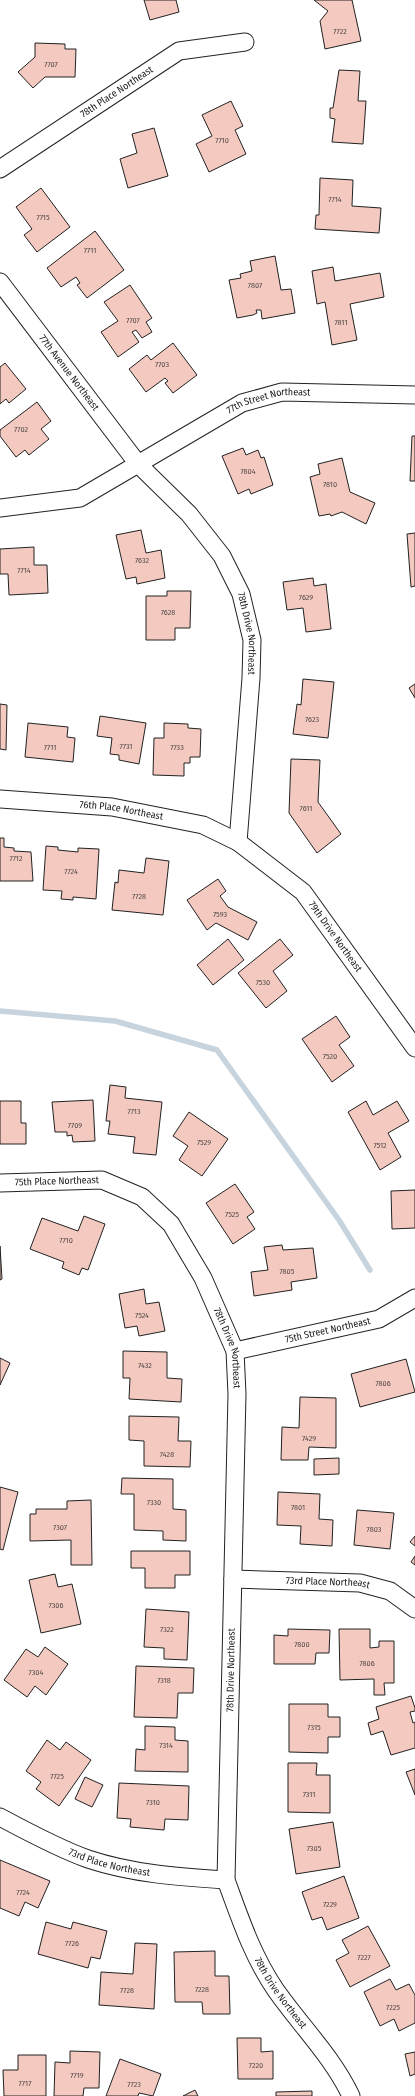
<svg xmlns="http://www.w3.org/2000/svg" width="415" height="2096" font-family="'Fira Sans Condensed',sans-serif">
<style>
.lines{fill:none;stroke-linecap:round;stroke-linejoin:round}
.stream{stroke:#c7d3dd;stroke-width:5.5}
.building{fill:#f3c9c0;stroke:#222}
.street-casing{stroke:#222;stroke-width:19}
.street{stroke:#fff;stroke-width:17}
.labels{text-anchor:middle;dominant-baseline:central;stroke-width:3;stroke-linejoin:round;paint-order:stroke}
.number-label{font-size:8px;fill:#564c4a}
.street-label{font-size:10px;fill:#222;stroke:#fff}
</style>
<rect width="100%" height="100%" fill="#fff"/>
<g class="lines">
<path class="stream" d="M0,1011l115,10 102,29 122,170 31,50"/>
</g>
<path class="building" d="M144,0h32l3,12 -29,8z
M314,0h38l9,41 -36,8 -5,-28 8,-10z
M35,43l30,1v5h11l-1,28h-30l-12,11 -15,-16 17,-15z
M339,70l21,1 -2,30h8l-3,43 -31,-2 3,-23 -5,-1v-10h3z
M231,101l12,25 -8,4 11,24 -37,18 -13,-28 16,-8 -10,-21z
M154,128l14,48 -40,12 -8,-29 17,-6 -5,-19z
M320,178l33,2 -1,26 29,2 -2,25 -64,-4 1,-14h3z
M41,188l29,39 -33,25 -13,-17 8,-6 -16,-22z
M95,231l29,39 -37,28 -10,-13 3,-2 -4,-6 -15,10 -14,-19z
M275,256l6,34 10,-1 4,24 -33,6 -1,-9h-5l1,3 -4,2 -16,3 -8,-38 12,-2 -1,-4 12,-3 -2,-10z
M333,267l2,14 45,-8 4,24 -34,7 7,36 -25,5 -7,-43 -8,2 -5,-33z
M130,285l22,33 -6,4 6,10 -10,6 -6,-8 -4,2 7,10 -21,15 -17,-25 17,-11 -14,-19z
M173,343l24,32 -24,18 -8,-10 3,-2 -3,-3 -19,14 -17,-23 18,-14 4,5z
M5,363l21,26 -17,14 -3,-4 -6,5v-37z
M37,402l14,19 -10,8 8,10 -20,16 -4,-5 -9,7 -16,-21v-6z
M412,436h3v45h-5z
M243,448l3,7 12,-5 3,8 3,-1 9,28 -22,9 -2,-5 -11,5 -16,-38z
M342,458l8,34 25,11 -9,21 -24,-12 -11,4 -1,-2 -11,2 -9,-39 10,-3 -2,-10z
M141,530l5,23 15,-3 4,28 -28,6 -1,-7 -10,2 -10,-44z
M415,533v53l-4,1 -4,-53z
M34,547v18h13l1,28 -39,2 -1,-21h-8v-25z
M313,578l1,8 12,-2 5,45 -25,3 -3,-24 -16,2 -4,-28z
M167,591h24l-1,37h-15v12h-29v-44h21z
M303,679l31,3 -6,56 -35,-4 4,-30 4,1z
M415,684v14l-6,-10z
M0,704l7,1 -1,45 -6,-1z
M100,716l46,7 -7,41 -20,-4v-5l-9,-1 2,-16 -15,-2z
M28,723l40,4 -1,10 8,1 -2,24 -48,-5z
M164,723l24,1v4l13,1 -1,28h-10v6h-6v13l-31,-1 1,-37h10z
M291,759l29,1 -2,42 23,32 -24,19 -28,-40z
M0,838h4v9l10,1v3l17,1 2,29h-33z
M46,846l12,1v3l20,2v-4l21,1 -3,50 -23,-2v3l-12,-1 1,-8 -19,-1z
M146,858l23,3 -6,54 -51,-5 3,-28 3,1 1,-13 25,3z
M218,879l8,12 -6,5 8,11 29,15 -9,18 -32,-17 -9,7 -20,-30z
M228,939l16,21 -31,25 -16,-20z
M280,939l13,16 -20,16 14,20 -21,17 -28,-35z
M336,1016l14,21 -11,8 15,21 -22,16 -30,-43z
M110,1085l16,2 -1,11 37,4 -6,53 -23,-2 2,-16 -27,-3 2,-13h-4z
M93,1100l2,41 -22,1 -1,-7 -5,1v-4h-12l-3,-30z
M0,1101h21v22h5v21h-26z
M366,1101l7,14 24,-14 12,20 -21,12 13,24 -21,13 -32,-58z
M189,1112l39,27 -26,37 -23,-16 9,-14 -15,-10z
M235,1184l19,28 -7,5 8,12 -22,15 -27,-41z
M415,1190v38l-23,1 -1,-38z
M84,1216l21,8 -17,46 -6,-2 -3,7 -17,-7 2,-6 -34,-13 12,-31 36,13z
M282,1245l1,5 30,-2 4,30 -26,4 1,8 -38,6 -3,-24 17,-2 -4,-23z
M0,1246l2,33 -2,1z
M144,1289l2,15 13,-2 6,29 -26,5 -2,-10 -12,2 -6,-34z
M123,1351l44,1v26l15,1 -1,23 -52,-3 1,-21h-7z
M0,1358l10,5 -10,22z
M406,1359l9,33 -55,15 -9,-33z
M300,1397l36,1v50l-27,-1 -1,13h-27l1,-33 17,1z
M129,1416l50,1 -1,24h13l-1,26 -46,-1v-25l-15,-1z
M339,1458v16l-25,1v-16z
M122,1478l51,1v30l13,1v31l-23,-1v-9l-29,-1v-36h-13z
M0,1487l18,5 -15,58 -3,-1z
M278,1492l42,2 -1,25 14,1 -1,26 -32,-2 1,-18 -24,-1z
M91,1500l1,65h-21v-25l-41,1v-27h6v-5h31v-8z
M357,1510l37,3 -4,36 -36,-4z
M415,1536v10l-5,-4z
M131,1551h59v24h-15v13h-30v-20h-14z
M415,1556v9l-4,-3z
M55,1574l3,13 14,-3 9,40 -40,9 -12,-53z
M146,1609l43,3 -2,48 -23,-1v-11l-20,-1z
M288,1629l42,1 -1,23h-13l-1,11h-41v-29l14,1z
M339,1629h31v19l9,-1v-6h15v42h-10l1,12h-11v-16l-34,1z
M45,1647l23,17 -22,31 -11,-9 -8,11 -23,-17 22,-31 12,8z
M136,1666l58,2 -1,25h-15l-1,25 -43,-1z
M411,1696l4,12v3l-5,1 3,11 2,-1v26l-24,7 -8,-24 -12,4 -3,-12 11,-4 -3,-12z
M289,1704h39v13h12v20h-12v16l-39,-1z
M145,1726l30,1v13l13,1v31l-53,-1 1,-22 9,1z
M47,1740l13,10 6,-8 25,18 -32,46 -23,-17 5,-7 -15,-11z
M288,1763h29l-1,12h14v38l-42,-1z
M415,1769v26l-9,-23z
M85,1777l18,8 -11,22 -17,-8z
M119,1783l70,3 -1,34 -23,-1 -1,11 -34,-3 1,-8 -14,-1z
M333,1822l7,45 -44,7 -7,-45z
M0,1860l50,21 -12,27 -13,-6 -6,14 -19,-8z
M344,1876l15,42 -32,12 -5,-13 -10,3 -10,-28z
M46,1922l25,7 2,-7 34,9 -7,28 -9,-2 -3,11 -50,-14z
M368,1926l22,40 -40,21 -14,-27 13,-7 -7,-13z
M135,1943l22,1 -3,65 -55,-4 2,-33 32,2z
M215,1951v25h14l1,38h-27l-1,-12h-27l-1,-50z
M390,1979l6,11 13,-6 6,11v28l-16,8 -5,-12 -14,7 -16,-34z
M237,2038h24v14l12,-1v28h-35z
M70,2051l30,1 -1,36h-15l-1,8h-29l1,-34 15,1z
M415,2052v22l-5,2 -5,-22z
M18,2055h28v41h-42l-1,-26h15z
M120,2059l41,15 -8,22 -14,-3 -1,3h-32z
M195,2090l3,6h-15z
M312,2091v5h-36v-4z"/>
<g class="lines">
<g class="street-casing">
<g id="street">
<path id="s1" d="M0,169l179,-118 66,-9"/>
<path id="s2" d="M0,282l138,182 51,50 33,42 19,38 11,46 -1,38 -13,164"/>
<path id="s3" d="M0,508l80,-10 162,-95 40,-11 133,3"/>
<path id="s4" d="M0,799l112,8 91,18 35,17 65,50 112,156"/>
<path id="s5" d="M0,1183l102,-3 40,17 29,27 32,54 32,73 2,43 -11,486c14,38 26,75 49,109 25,36 57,67 76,107"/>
<path id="s6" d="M235,1351l144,-32 36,-21"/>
<path id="s7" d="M233,1579l127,4 30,8 25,18"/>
<path id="s8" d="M0,1817c26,14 60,32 88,42 45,15 92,18 138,21"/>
</g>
</g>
<use href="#street" class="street"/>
</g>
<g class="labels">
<g class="number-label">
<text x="340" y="31">7722</text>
<text x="51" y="64">7707</text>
<text x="222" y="140">7710</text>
<text x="335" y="199">7714</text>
<text x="43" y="217">7715</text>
<text x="90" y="250">7711</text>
<text x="255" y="285">7807</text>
<text x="133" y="320">7707</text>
<text x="341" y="322">7811</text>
<text x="162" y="364">7703</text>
<text x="21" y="429">7702</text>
<text x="248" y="471">7804</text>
<text x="330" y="484">7810</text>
<text x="142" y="560">7632</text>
<text x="24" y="570">7714</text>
<text x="306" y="597">7629</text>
<text x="168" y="612">7628</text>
<text x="312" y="719">7623</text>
<text x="126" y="746">7731</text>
<text x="50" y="747">7711</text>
<text x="177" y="747">7733</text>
<text x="306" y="808">7611</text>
<text x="16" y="858">7712</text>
<text x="71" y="871">7724</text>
<text x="139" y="896">7728</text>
<text x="220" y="914">7593</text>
<text x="263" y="982">7530</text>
<text x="330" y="1056">7520</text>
<text x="134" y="1111">7713</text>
<text x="75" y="1125">7709</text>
<text x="204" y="1142">7529</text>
<text x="380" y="1145">7512</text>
<text x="232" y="1214">7525</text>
<text x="66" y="1240">7710</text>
<text x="287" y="1271">7805</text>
<text x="142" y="1315">7524</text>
<text x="145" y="1365">7432</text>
<text x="383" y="1383">7806</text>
<text x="309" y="1438">7429</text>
<text x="167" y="1454">7428</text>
<text x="154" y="1502">7330</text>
<text x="298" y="1507">7801</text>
<text x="60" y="1527">7307</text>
<text x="374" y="1529">7803</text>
<text x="56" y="1605">7306</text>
<text x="167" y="1629">7322</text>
<text x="302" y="1644">7800</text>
<text x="367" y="1663">7806</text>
<text x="36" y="1672">7304</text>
<text x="164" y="1680">7318</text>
<text x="314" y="1727">7315</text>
<text x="166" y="1745">7314</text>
<text x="57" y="1776">7725</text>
<text x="309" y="1794">7311</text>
<text x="153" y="1802">7310</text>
<text x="314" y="1848">7305</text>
<text x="23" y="1892">7724</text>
<text x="330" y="1904">7229</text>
<text x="72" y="1943">7726</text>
<text x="364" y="1957">7227</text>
<text x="202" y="1989">7228</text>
<text x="127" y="1990">7728</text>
<text x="393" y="2007">7225</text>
<text x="256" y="2065">7220</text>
<text x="77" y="2075">7719</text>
<text x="25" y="2083">7717</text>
<text x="134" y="2084">7723</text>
</g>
<g class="street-label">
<text stroke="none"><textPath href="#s1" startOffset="140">78th Place Northeast</textPath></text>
<text stroke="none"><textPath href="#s2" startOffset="114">77th Avenue Northeast</textPath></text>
<text stroke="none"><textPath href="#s3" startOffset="295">77th Street Northeast</textPath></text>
<text stroke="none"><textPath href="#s2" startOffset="436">78th Drive Northeast</textPath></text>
<text stroke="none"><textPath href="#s4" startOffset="122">76th Place Northeast</textPath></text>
<text stroke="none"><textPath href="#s4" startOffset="381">79th Drive Northeast</textPath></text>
<text stroke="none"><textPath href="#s5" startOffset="57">75th Place Northeast</textPath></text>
<text stroke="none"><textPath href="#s6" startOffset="95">75th Street Northeast</textPath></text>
<text stroke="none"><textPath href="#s5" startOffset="323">78th Drive Northeast</textPath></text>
<text stroke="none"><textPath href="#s7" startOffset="95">73rd Place Northeast</textPath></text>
<text transform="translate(231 1670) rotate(-89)">78th Drive Northeast</text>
<text stroke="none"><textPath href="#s8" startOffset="119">73rd Place Northeast</textPath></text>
<text stroke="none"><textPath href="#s5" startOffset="983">78th Drive Northeast</textPath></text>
</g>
</g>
</svg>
